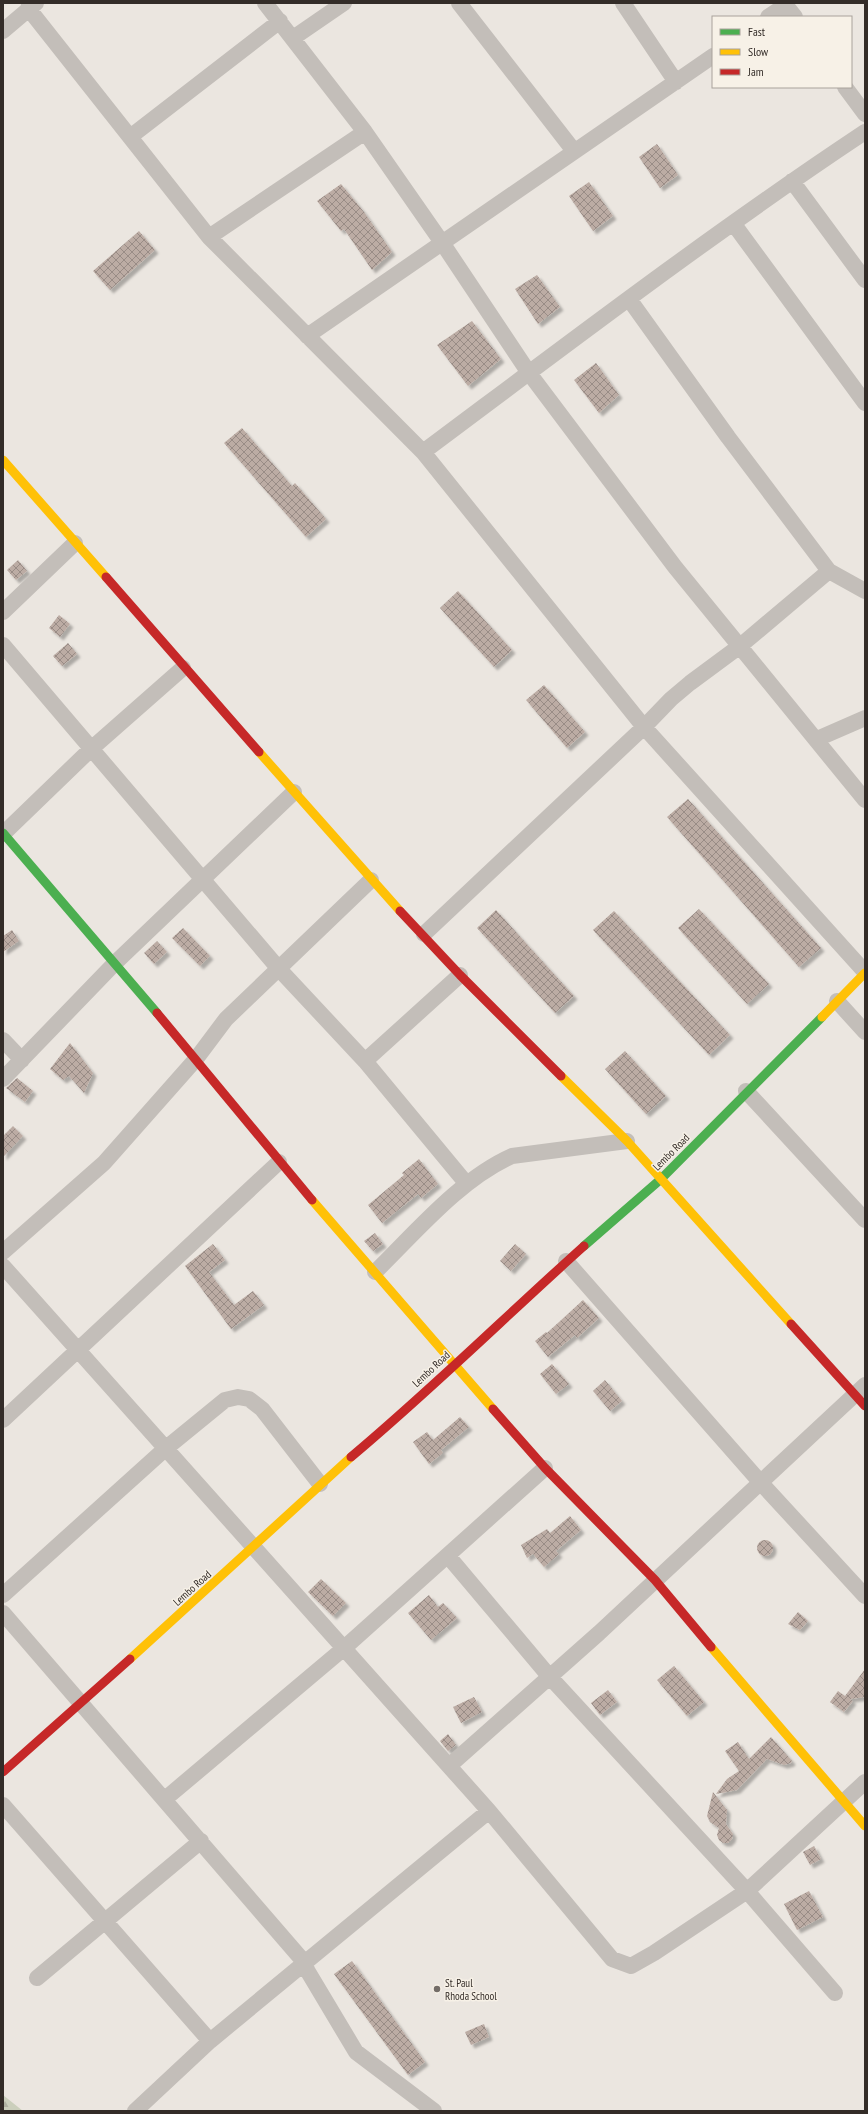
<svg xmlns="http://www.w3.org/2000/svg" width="868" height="2114" font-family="'PT Sans Narrow',sans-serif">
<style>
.forest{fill:url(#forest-firs)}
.building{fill:url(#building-cross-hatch);filter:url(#shadow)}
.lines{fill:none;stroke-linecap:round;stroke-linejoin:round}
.street{stroke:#c3beb9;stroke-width:16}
.fast{stroke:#4caf50;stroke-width:9}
.slow{stroke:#ffc107;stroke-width:9}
.jam{stroke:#c62828;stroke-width:9}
.poi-dot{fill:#736d68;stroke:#f7f1e7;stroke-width:1.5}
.labels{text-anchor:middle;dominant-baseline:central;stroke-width:3;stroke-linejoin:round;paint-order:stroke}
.street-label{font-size:11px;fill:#332c28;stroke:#f7f1e7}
.poi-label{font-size:11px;fill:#332c28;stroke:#f7f1e7;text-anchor:start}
</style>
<defs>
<pattern id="forest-firs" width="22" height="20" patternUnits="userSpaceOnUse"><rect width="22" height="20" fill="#cbcfbc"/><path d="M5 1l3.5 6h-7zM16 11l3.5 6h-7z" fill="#afb2a2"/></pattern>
<pattern id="building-cross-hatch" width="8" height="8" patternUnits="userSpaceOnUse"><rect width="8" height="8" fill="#bcaca4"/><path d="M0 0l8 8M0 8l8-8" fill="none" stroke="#998c86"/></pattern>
<filter id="shadow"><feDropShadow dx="3.5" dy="3.5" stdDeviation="1" flood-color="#0004"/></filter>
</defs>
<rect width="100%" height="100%" fill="#ebe6e0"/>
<path class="forest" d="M3,2095l20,16h-20z"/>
<path class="building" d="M657,144l21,31 -18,13 -21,-31z
M589,182l24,34 -20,15 -24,-35z
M341,184l23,28 28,40 -20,18 -28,-41 -3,2 -24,-30z
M139,231l16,19 -45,40 -17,-19z
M537,275l23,32 -22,17 -23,-35z
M472,321l29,38 -33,27 -31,-41z
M596,363l23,32 -20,18 -25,-33z
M242,428l50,58 3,-3 31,36 -20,18 -82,-94z
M18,560l9,11 -11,9 -9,-10z
M458,591l54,59 -18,17 -54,-59z
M59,615l11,9 -10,13 -11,-9z
M68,643l9,11 -15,12 -9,-10z
M544,685l41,47 -18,16 -41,-48z
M688,799l133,149 -22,19 -132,-150z
M699,909l70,75 -22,20 -69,-76z
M496,910l78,86 -19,17 -78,-85z
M614,911l116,124 -21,20 -116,-125z
M183,928l27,28 -10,10 -28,-28z
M12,930l7,11 -16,11v-16z
M157,941l10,11 -13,12 -10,-11z
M70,1043l23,30 -9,20 -15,-17 -6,4 -13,-11z
M625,1051l41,45 -20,18 -41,-45z
M17,1078l16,13 -8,11 -19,-14z
M13,1126l10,10 -20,21v-21z
M419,1159l19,25 -17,14 -3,-4 -36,29 -14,-18 36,-30 -2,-2z
M375,1233l8,11 -10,7 -9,-10z
M213,1244l12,16 -16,12 25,33 19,-14 11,14 -33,24 -46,-63z
M515,1244l11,10 -15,17 -11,-10z
M583,1300l16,18 -22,20 -2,-3 -27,22 -13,-16 11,-9 1,1z
M552,1364l17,20 -13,10 -16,-20z
M605,1380l17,21 -12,10 -17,-20z
M460,1417l9,10 -28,23 2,3 -14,11 -16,-22 14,-10 6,8z
M570,1516l11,14 -25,21 3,3 -15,13 -11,-13 -6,4 -6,-13 26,-16 3,4z
M757 1548a8 8 0 1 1 16 0a8 8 0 1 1-16 0Z
M321,1579l25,24 -13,13 -25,-24z
M429,1595l9,12 5,-4 14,15 -26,22 -23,-27z
M798,1612l10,9 -8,9 -12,-6z
M674,1666l30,36 -17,14 -30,-36z
M865,1669v28l-15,2 3,2 -9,11 -14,-10 8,-11 7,5z
M608,1690l9,12 -17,13 -9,-12z
M474,1697l8,15 -21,11 -8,-16z
M448,1734l8,11 -8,6 -8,-10z
M771,1737l21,24 -1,2 -7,2 -17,-6 -30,31 -21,4 11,-15 12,-8 -14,-20 13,-9 11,17z
M713,1792l14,18 -1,14 7,10 -1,5 -4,4h-5l-4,-3 -2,-5 2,-7 -9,-6 -3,-6z
M814,1846l7,13 -11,6 -7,-13z
M809,1891l14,26 -26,13 -13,-26z
M352,1961l73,101 -17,13 -74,-101z
M484,2024l5,13 -18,8 -6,-13z"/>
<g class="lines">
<path class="street" d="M265,3l100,129 78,112 86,129 146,194 190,233
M459,3l115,148
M623,3l53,79
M784,3l11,14
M28,8l181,229 214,215 221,275 221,245
M768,17l18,-12
M3,31l33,-28
M293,38l51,-35
M845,87l20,27
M130,137l150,-116
M792,181l73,99
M733,223l132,180
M209,237l156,-105
M629,299l99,138 101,134
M307,336l406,-280
M423,452c146,-109 290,-219 442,-320
M3,612l72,-69
M3,645l276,324 86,92 101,122
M817,739l48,-21
M3,834l88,-85 92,-81
M424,934l220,-207 27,-28 19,-16 50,-37 89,-75 36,20
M837,1001l28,31
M3,1040l19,20
M365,1061l95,-86
M3,1079l112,-116 179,-171
M746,1091l119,129
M3,1252l101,-89 92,-104 30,-40 145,-139
M566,1261l195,222 104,113
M3,1266l486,545 123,148 19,7 23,-13 93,-62 118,-109
M375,1272c40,-39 85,-93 137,-116l115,-15
M3,1420l276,-258
M448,1556l101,120 198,215 88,102
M3,1595l162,-146 60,-49 13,-3 11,2 13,10 58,75
M3,1613l302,350 2,7 49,82 78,59
M449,1766l150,-133 266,-248
M165,1799l178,-150 202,-181
M3,1805l207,236
M37,1978l164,-137
M135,2111l75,-70 279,-230"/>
<path class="fast" d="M3,833l154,180
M584,1246l77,-67 161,-162"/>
<path class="slow" d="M3,460l103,117
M259,752l141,159
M822,1017l43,-44
M561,1076l66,65 164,183
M312,1200l181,209
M711,1647l154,179
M130,1659l221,-202"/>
<path class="jam" d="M106,577l153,175
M400,911l60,64 101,101
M157,1013l155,187
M791,1324l74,82
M493,1409l52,59 110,112 56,67
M351,1457c80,-67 155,-141 233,-211
M3,1772l127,-113"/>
</g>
<circle class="poi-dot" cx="437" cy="1989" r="4"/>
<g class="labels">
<g class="street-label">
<text transform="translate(671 1152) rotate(-45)">Lembo Road</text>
<text transform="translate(431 1369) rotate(-43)">Lembo Road</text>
<text transform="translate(192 1588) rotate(-42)">Lembo Road</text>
</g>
<g class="poi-label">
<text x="445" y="1983">St. Paul<tspan x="445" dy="13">Rhoda School</tspan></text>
</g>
</g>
<rect width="868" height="2114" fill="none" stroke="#332c28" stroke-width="8"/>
<rect x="712" y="16" width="140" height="72" fill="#f7f1e7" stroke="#a9a29b"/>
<rect x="720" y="29" width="20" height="6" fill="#4caf50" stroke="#a9a29b"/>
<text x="748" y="36" font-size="12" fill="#332c28">Fast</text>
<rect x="720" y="49" width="20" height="6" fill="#ffc107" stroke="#a9a29b"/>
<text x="748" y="56" font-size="12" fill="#332c28">Slow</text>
<rect x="720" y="69" width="20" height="6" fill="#c62828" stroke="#a9a29b"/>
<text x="748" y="76" font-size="12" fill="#332c28">Jam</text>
</svg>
